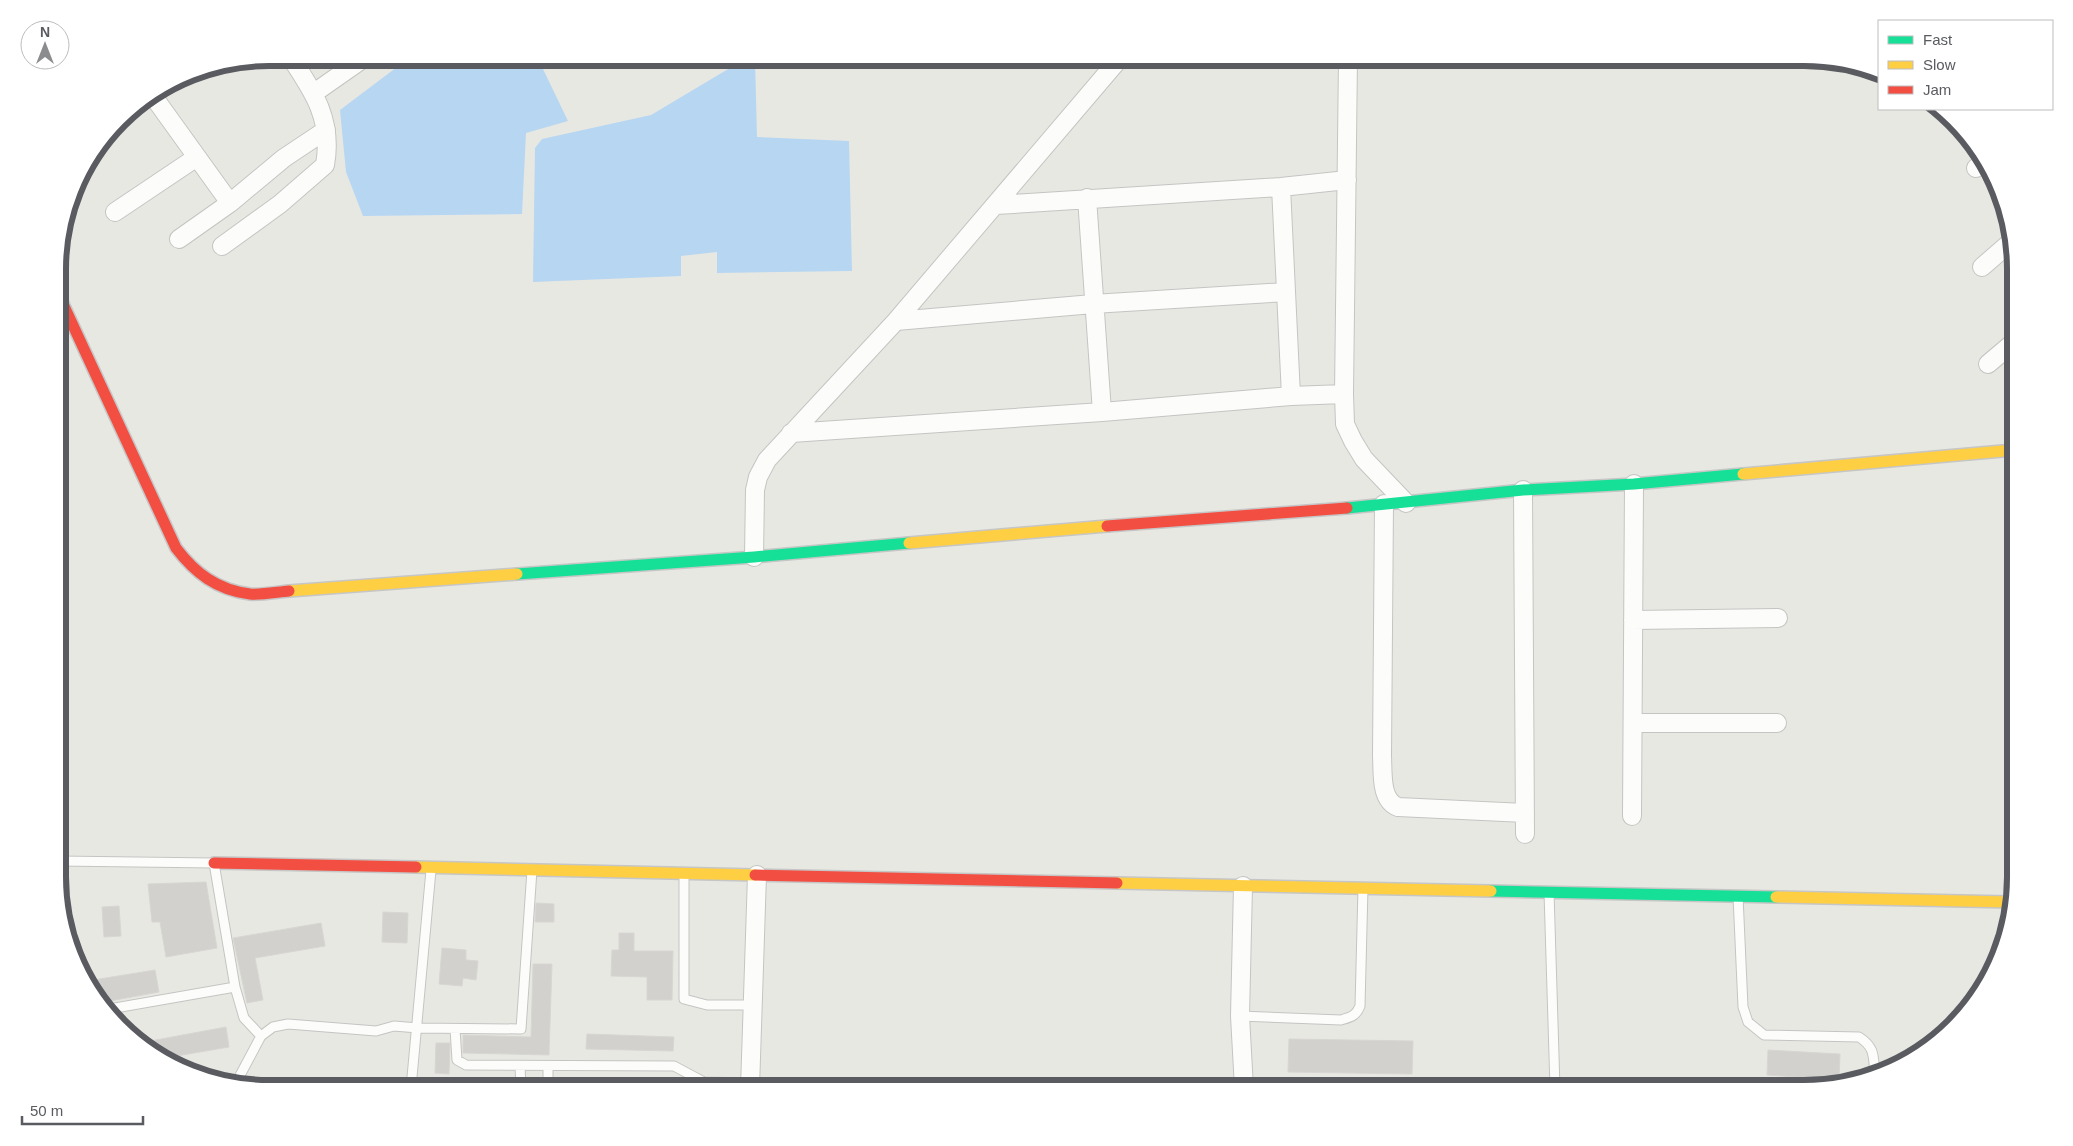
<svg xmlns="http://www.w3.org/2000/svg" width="2073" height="1146" font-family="Arial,sans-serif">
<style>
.water{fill:#b7d6f2}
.building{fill:#d2d1ce;stroke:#d8d6d2}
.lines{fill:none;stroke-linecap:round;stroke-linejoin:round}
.lane-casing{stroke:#c4c5c3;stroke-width:11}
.street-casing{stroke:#c4c5c3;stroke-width:20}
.fast-casing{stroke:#c6c6c6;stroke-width:14}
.slow-casing{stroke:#c6c6c6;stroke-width:14}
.jam-casing{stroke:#c6c6c6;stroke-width:14}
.lane{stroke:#fcfcfb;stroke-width:9}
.street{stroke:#fcfcfb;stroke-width:18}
.fast{stroke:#16e098;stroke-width:11}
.slow{stroke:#ffcf43;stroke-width:11}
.jam{stroke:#f24e42;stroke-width:11}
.rim{fill:none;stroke:#595b60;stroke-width:6}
</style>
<rect width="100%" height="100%" fill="#e8e8e3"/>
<path class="water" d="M409,58h123l11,11 25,52 -42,12 -4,81 -159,2 -17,-44 -6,-62z
M745,59h10l2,78 92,4 3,130 -135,2v-21l-36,4v20l-148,6 2,-134 7,-9 109,-24z"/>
<path class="building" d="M206,882l11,66 -51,9 -6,-35h-8l-4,-38z
M536,903l18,1v18h-19z
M119,906l2,30 -17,1 -2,-30z
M383,912l25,1 -1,30 -25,-1z
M321,923l4,23 -70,12 8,42 -16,3 -14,-65z
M619,933h15v18h39l-1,49h-25v-23l-36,-1 1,-26h7z
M442,948l24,2v10l12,1 -2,19 -13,-2 -1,8 -23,-2z
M533,964h19l-3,91 -86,-2v-18l68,2z
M155,970l4,22 -60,11 -12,-22z
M226,1027l3,20 -64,11 -20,-16z
M587,1034l87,3 -1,14 -87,-2z
M1289,1039l124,2 -1,33 -124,-2z
M436,1043h14l-1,31 -14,-1z
M1768,1050l72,4 -1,26 -72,-5z"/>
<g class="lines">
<g class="lane-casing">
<path id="lane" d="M59,861l155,2 21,124 9,31 17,18
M684,874v125l23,6h46
M1549,892l6,196
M1738,896l5,111 5,15 16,13 95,2c17,11 14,20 16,39
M1240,1016l101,4c10,-3 15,-4 19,-14l3,-118
M117,1019l-2,-11 120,-21
M455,1029l2,31 9,5 208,1 30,16 46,1
M520,1066l1,22
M548,1066v22
M237,1081l24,-45 12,-9 15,-3 88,7 18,-5 24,2 103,1 11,-159
M411,1088l20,-218"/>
</g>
<g class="street-casing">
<path id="street" d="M1348,58l-4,336 1,30 8,17 11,18 42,44
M314,93l50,-35
M153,96l77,107
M1976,168l8,-6
M1281,187l10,209
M1087,198l15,214
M996,205l285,-18 66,-7
M115,212l82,-55
M179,239l51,-36 54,-45 42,-28
M222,246l58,-42 45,-39c8,-44 -11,-73 -34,-107
M1982,267l31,-27
M896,321l197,-17 193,-12
M1988,364l26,-22
M791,433l311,-21 189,-16 53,-2
M1523,490l2,344
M1384,504l-2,252c1,17 -2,44 16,51l127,6
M754,557l1,-67 3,-13 9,-17 129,-139 224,-263
M1633,620l145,-2
M1633,723h144
M1632,816l2,-332
M1243,886l-3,130 4,72
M750,1088l7,-213"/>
</g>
<g class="fast-casing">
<path id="fast" d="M1347,508l176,-18 111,-6 109,-10
M517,574l237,-17 155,-14
M1491,891l285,6"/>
</g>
<g class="slow-casing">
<path id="slow" d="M1743,474l271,-24
M909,543l198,-17
M289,591l228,-17
M416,867l339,8
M1117,883l374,8
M1776,897l234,5"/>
</g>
<g class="jam-casing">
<path id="jam" d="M58,293l118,255c19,25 41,42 74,46 12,1 27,-2 39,-3
M1107,526l240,-18
M214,863l202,4
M755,875l362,8"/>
</g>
<use href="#lane" class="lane"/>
<use href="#street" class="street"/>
<use href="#fast" class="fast"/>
<use href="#slow" class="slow"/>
<use href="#jam" class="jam"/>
</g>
<path d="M0 0H2073V1146H0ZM269 66H1804A203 203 0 0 1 2007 269V877A203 203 0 0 1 1804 1080H269A203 203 0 0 1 66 877V269A203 203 0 0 1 269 66Z" fill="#fff" fill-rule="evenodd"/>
<path class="rim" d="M269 66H1804A203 203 0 0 1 2007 269V877A203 203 0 0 1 1804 1080H269A203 203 0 0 1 66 877V269A203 203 0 0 1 269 66Z"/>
<rect x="1878" y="20" width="175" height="90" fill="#ffffff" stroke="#bdbdbf"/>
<rect x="1888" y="36" width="25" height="8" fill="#16e098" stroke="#bdbdbf"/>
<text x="1923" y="45" font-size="15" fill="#595b60">Fast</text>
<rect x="1888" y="61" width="25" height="8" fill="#ffcf43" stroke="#bdbdbf"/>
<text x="1923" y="70" font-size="15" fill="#595b60">Slow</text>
<rect x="1888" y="86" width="25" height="8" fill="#f24e42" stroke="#bdbdbf"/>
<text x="1923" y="95" font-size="15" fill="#595b60">Jam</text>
<g transform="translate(45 45)"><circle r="24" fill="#ffffff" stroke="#bdbdbf"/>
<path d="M0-4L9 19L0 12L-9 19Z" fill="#8b8c8e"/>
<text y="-8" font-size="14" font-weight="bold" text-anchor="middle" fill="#595b60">N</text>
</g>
<path d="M22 1116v8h121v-8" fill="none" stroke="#595b60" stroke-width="2.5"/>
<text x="30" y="1116" font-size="15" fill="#595b60" stroke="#ffffff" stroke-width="4" paint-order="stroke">50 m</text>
</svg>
